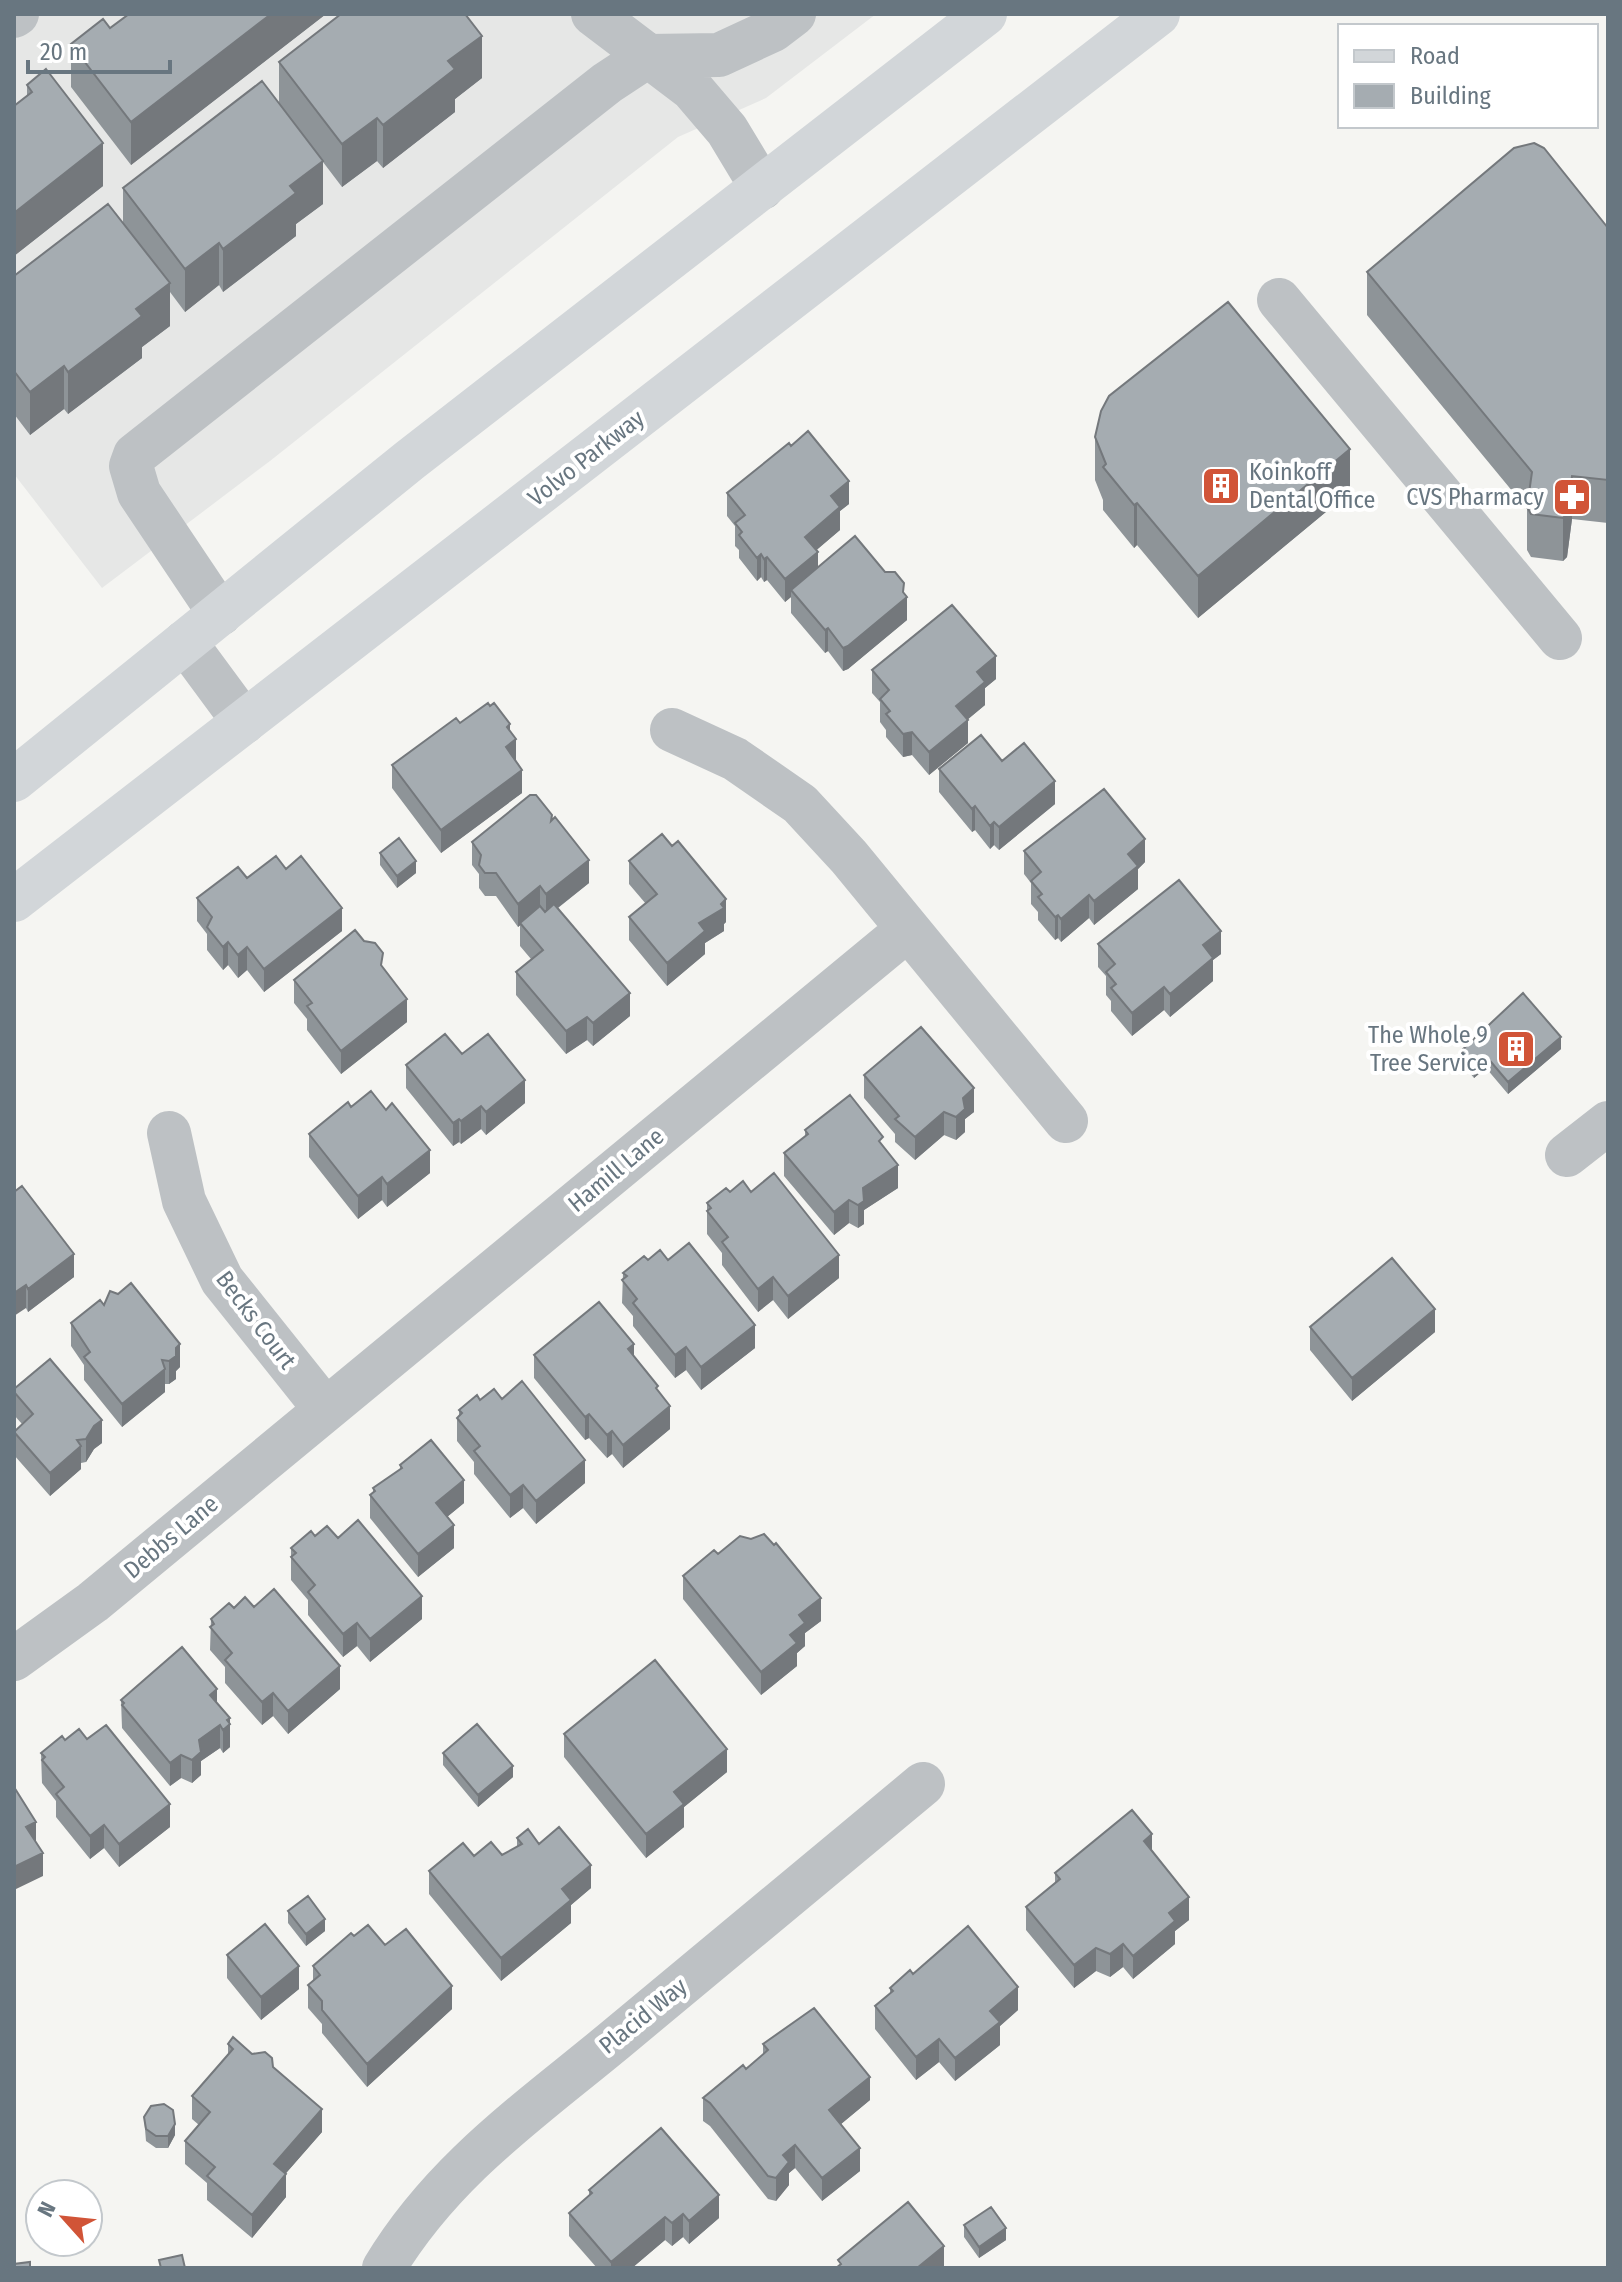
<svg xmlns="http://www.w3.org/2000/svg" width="1622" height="2282" font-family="'Fira Sans Condensed',sans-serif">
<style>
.built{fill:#e6e7e6}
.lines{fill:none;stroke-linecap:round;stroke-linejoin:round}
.minor{stroke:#bdc1c4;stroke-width:44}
.major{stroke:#d2d6d9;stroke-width:44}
.wall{fill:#8e9498}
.shaded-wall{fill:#74787c}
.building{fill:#a5acb1;stroke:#74787c;stroke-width:2}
.labels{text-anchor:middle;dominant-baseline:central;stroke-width:8;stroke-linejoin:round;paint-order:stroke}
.street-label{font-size:24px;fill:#687680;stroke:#fff}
.poi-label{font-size:24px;fill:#687680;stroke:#fff;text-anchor:end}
</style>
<rect width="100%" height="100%" fill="#f5f5f2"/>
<path class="built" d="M14,14h862l-110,84 -88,39 -408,324 -168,127 -88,-114z"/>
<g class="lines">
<path class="minor" d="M593,14l99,75 35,41 35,58
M14,16l3,-2
M1279,300l281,338
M220,614l-81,-121 -8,-27 4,-11 472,-372 41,-27 71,-1 54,-25 21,-16
M185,642l59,80
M672,730l63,29 65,45 49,53 217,264
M169,1133l15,68 38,79 103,129
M1567,1155l41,-32
M14,1659l79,-57 814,-672
M384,2268c59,-98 144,-156 231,-228 103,-85 205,-171 308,-256"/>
<path class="major" d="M14,780l396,-320 575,-446
M14,900l1144,-886"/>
</g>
<path class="wall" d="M129,14h197l-195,151 -60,-78v-43l39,-16z
M279,62l203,16 -27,21v13l-72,56 -6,-7 -35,26 -19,-25v42l-27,20v12l-73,56 -4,-7 -34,27 -15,-20v34l-28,21v11l-74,56 -4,-5 -34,26 -16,-21v-138l109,-53v-35l156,-84z
M27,85l76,101 -89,70v-150l13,-10z
M1608,228v295l-36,-4 -5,38 -4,4 -32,-4 -4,-7v-41l-160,-194v-43z
M1095,437l255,55 -152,126 -61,-73 -3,3 -31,-38v-10l-8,-20z
M791,446l58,58 -9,7v19l-24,20 2,18 86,26 3,26 -59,49 -5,2 -15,-20 -3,2 -34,-40v-16l-6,5 -18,-22 -3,2 -3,-5 -4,4 -18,-23v-8l-4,-4v-20l-8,-10v-23z
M872,670l124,9 -11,9v17l-18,15 1,23 -39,32 -17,-20 -9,2 -17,-20v-7l-6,-8v-20l-8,-9z
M460,723l50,9 12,61 -81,60 -49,-65v-23z
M1002,761l53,43 -56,46 -5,-5 -4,4 -15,-19 -3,2 -33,-40v-23z
M552,820l37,63 -31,25 72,108 -37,30 -6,-6 -21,14 -50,-59v-23l15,-13 -11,-13v-21l-2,2 -22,-31h-11l-6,-8v-14l-7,-9v-23z
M1024,851l121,11 -7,7v20l-44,36 -5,-7 -28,24 -3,-4 -3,2 -17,-20v-8l-7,-8v-21l-7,-9z
M380,853l36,20 -19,15 -17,-23z
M629,861l97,61 -2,2v7l-19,12v11l-38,32 -38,-46v-23l17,-13 -17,-20z
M286,869l56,62 -78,61 -17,-22 -9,8 -10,-13 -5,5 -16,-20v-16l-10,-13v-23l50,-20z
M1098,944l123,10 -8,6v21l-43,36 -6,-7 -32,26 -21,-25v-10l-5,-6v-19l-8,-9z
M383,968l24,54 -66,52 -34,-44v-11l-13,-16v-23z
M1561,1049l-53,45 -22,-26 -12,10 -13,-16v-11z
M462,1054l63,49 -39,32 -5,-6 -20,15 -2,-2 -6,4 -47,-58v-23z
M864,1075l110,37 -9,7v13l-9,8 -12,-5 -29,25 -20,-18v-8l-31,-36z
M351,1107l79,66 -43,34 -5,-7 -24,19 -49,-62v-23z
M805,1130l78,16 15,42 -34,22v14l-6,4 -9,-5 -15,12 -50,-59v-23l21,-17z
M14,1192l60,85 -46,35 -2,-4z
M751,1192l88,86 -51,41 -15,-19 -15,12 -36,-47v-12l-15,-19v-31z
M648,1260h20l87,88 -54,42 -15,-20 -11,8 -42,-52v-10l-11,-13 1,-30z
M104,1305l76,62 -4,4v8l-7,5h-4v8l-43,35 -38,-47v-15l-13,-19v-23z
M1310,1327l125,5 -83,69 -42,-51z
M534,1355l100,1 24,35 12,38 -47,39 -11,-14 -5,4 -18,-20 -4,2 -51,-62z
M14,1389l88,54 -8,6 -8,13 -5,1v6l-31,27 -36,-41v-24l8,-7 -8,-9z
M502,1399l83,84 -49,41 -13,-16 -13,10 -36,-44v-12l-17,-21v-23l2,-1v-7l21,-10z
M400,1465l64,38 -17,14 7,31 -36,29 -48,-59v-23l3,-2v-5l27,-18z
M315,1536l23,2 84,81 -52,43 -13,-16 -14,11 -35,-42v-15l-17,-20v-32z
M718,1554l103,67 -16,12v13l-8,7v13l-36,29 -78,-96v-23z
M254,1607l86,82 -52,45 -15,-18 -11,9 -37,-42v-16l-15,-17 1,-31 23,-11z
M121,1700l96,3 13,20v24l-7,6 -3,-5 -19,13v14l-9,8 -11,-5 -11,8 -48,-58z
M564,1734l163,38 -43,35v20l-38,31 -82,-101z
M87,1739l83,88 -51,40 -15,-19 -14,11 -34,-42v-16l-14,-18 -1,-30 24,-13z
M443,1753l70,24 -35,30 -35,-42z
M517,1838l22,6 52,44 -20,17v18l-70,58 -72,-87v-23l45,-15 28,-1 15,-8z
M1152,1852l37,68 -14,11v13l-42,35 -10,-12 -13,10 -14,-6 -22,17 -48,-58v-23l29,-24v-10z
M288,1911l37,20 -19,15 -18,-23z
M354,1936l31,9 67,64 -85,78 -45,-54v-9l-14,-16v-23l5,-4v-15z
M227,1955l72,34 -38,31 -34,-42z
M913,1974l105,36 -18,16v19l-45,36 -16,-19 -23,18 -41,-51v-23l15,-13v-5z
M228,2044l24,10 21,13 49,65 -37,42 1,23 -34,41 -45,-38v-17l-22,-19v-23l14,-16 -7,-6v-23l36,-41z
M763,2044l107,56 -29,24 19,47 -38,30 -27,-33 -6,5v12l-13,16 -8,-2 -58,-73 -7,-5v-23l43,-29 17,-14z
M144,2117l31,18 -7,13h-12l-10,-7z
M589,2190l130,28 -30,26 -6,-7 -11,9 -7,-6 -33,28h-35l-28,-32v-23l20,-17z
M964,2225l42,15 -27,18 -15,-21z"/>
<path class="shaded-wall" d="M271,14h55l-195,151v-43z
M482,36v42l-27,21v13l-72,56v-43l65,-64z
M377,118v43l-35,26v-43z
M103,143v43l-89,70v-43z
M323,161v43l-27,20v12l-73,56v-43l67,-63z
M219,243v42l-34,27v-43z
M170,283v43l-28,21v11l-74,56v-42l68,-63z
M64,366v43l-34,26v-43z
M1350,449v43l-152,126v-42z
M1572,476v43l-5,38 -4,4v-43z
M849,481v23l-9,7v19l-35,30v-23l26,-41z
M1137,503v42l-3,3v-43z
M818,552v23l-27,15v7l-6,5v-23z
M761,554v23l-4,4v-23z
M767,557v23l-3,2v-23z
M904,583v16l3,-2v23l-59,49 -5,2v-23l60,-56z
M828,628v23l-3,2v-23z
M996,656v23l-11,9v17l-29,24v-23l21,-34z
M968,720v23l-39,32v-23z
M510,724v20l6,-5v23l-10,8 1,-43z
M912,732v23l-9,2v-23z
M522,770v23l-81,60v-23z
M1055,781v23l-56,46v-23z
M975,806v24l-3,2v-23z
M994,822v23l-4,4v-23z
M1145,839v23l-7,7v20l-44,36v-24l34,-47z
M589,860v23l-43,34v-23z
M416,861v12l-19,15v-12z
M540,886v24l-22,17v-23z
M1089,895v23l-28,24v-23z
M726,899v23l-2,2v7l-19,12v11l-38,32v-23l32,-40z
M342,908v23l-78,61v-23z
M1058,915v23l-3,2v-23z
M1221,931v23l-8,6v21l-43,36v-23l33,-49z
M228,942v23l-5,5v-23z
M247,947v23l-9,8v-23z
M1164,987v23l-32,26v-23z
M630,993v23l-37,30v-23z
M407,999v23l-66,52v-23z
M587,1017v23l-21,14v-23z
M1561,1037v12l-53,45v-12z
M1486,1056v12l-12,10v-12z
M525,1080v23l-39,32v-23z
M974,1088v24l-9,7v13l-9,8v-23l7,-19z
M481,1106v23l-20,15v-23z
M944,1112v23l-29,25v-23z
M459,1119v23l-6,4v-23z
M430,1150v23l-43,34v-23z
M898,1165v23l-34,22v14l-6,4v-23l5,-17z
M382,1177v23l-24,19v-23z
M849,1200v23l-15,12v-23z
M74,1254v23l-46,35v-23z
M839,1255v23l-51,41v-23z
M773,1277v23l-15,12v-23z
M26,1285v23l-12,8v-23z
M1435,1309v23l-83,69v-23z
M755,1325v23l-54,42v-23z
M180,1344v23l-4,4v8l-7,5v-23l7,-13z
M634,1344v23l-6,-18z
M686,1347v23l-11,8v-23z
M165,1369v23l-43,35v-23z
M670,1406v23l-47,39v-23z
M589,1414v24l-4,2v-23z
M102,1420v23l-8,6 -8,13v-23l8,-13z
M612,1431v23l-5,4v-23z
M81,1446v23l-31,27v-23z
M585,1460v23l-49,41v-23z
M464,1480v23l-28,23v-23z
M523,1485v23l-13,10v-23z
M454,1525v23l-36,29v-23z
M422,1596v23l-52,43v-23z
M821,1598v23l-16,12v13l-8,7v13l-36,29v-23l29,-37 9,-20z
M357,1623v23l-14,11v-23z
M340,1666v23l-52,45v-23z
M217,1689v23l-7,-17z
M273,1693v23l-11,9v-23z
M230,1718v29l-7,6v-23l4,-10z
M220,1725v23l-19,13v14l-9,8v-23l7,-20z
M727,1749v23l-43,35v20l-38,31v-24l28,-42z
M181,1755v23l-11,8v-23z
M513,1766v11l-35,30v-12z
M170,1804v23l-51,40v-23z
M36,1822v23l-10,-18z
M104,1825v23l-14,11v-23z
M1152,1834v23l-8,-16z
M43,1853v23l-29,14v-23z
M591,1865v23l-20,17v18l-70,58v-23l61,-69z
M1189,1897v23l-14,11v13l-42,35v-23l36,-43z
M325,1919v12l-19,15v-12z
M1123,1944v23l-13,10v-23z
M1096,1948v23l-22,17v-23z
M299,1966v23l-38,31v-23z
M452,1986v23l-85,78v-23z
M1018,1987v23l-18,16v19l-45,36v-23l35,-47z
M939,2039v23l-23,18v-23z
M870,2077v23l-41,34v-24z
M322,2109v23l-48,55v-23z
M175,2124v11l-7,13v-12z
M795,2145v23l-6,5v12l-13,16v-23l7,-23z
M860,2148v23l-38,30v-23z
M286,2174v23l-34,41v-23z
M719,2195v23l-30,26v-23z
M683,2214v23l-11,9v-23z
M665,2217v23l-33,28h-21v-6z
M1006,2228v12l-27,18v-11z
M944,2246v22h-27z"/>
<path class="building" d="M129,14h142l-140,108 -60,-78 32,-25 7,9z
M341,14h124l17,22 -34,25 7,8 -72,56 -6,-7 -35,26 -63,-82z
M46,69l57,74 -89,70v-107l18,-14 -5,-7z
M262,81l61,80 -33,25 6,7 -73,56 -4,-6 -34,26 -62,-81z
M1534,143l10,5 64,80v252l-36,-4 -5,38 -4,4 -32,-4 -4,-7 5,-35 -165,-200 147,-124z
M108,204l62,79 -34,26 6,7 -74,56 -4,-6 -34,26 -16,-21v-95z
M1228,302l122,147 -152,127 -61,-73 -3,2 -31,-38 3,-3 -11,-27 6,-26 8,-15z
M808,431l41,50 -18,15 9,11 -35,30 13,15 -33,27 -18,-22 -3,2 -3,-5 -4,4 -18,-23 3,-3 -7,-9 10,-8 -18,-22 62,-50 2,3z
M855,536l30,36h10l9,11 -1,9 4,5 -59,49 -5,2 -15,-20 -3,2 -34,-40z
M952,605l44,51 -19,16 8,10 -29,24 12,14 -39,32 -17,-20 -9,2 -17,-20 4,-3 -10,-12 9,-9 -17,-20z
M488,703l2,3 4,-3 16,21 -3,3 9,12 -10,8 16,23 -81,60 -49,-65 64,-47 4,5z
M981,735l21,26 22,-18 31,38 -56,46 -5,-5 -4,4 -15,-20 -3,3 -33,-40z
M1104,789l41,50 -17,15 10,12 -44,35 -5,-6 -28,24 -3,-4 -3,2 -17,-20 4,-3 -11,-13 10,-9 -17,-21z
M530,795h6l16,20 -1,6 4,-4 34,43 -43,34 -6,-8 -22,18 -22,-31h-11l-6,-8 2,-10 -9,-13z
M662,834l10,12 6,-5 48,58 -5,5 3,4 -25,15 6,8 -38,32 -38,-46 28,-23 -28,-33z
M399,838l17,23 -19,15 -17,-23z
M276,856l10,13 15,-13 41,52 -78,61 -17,-22 -9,8 -10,-13 -5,5 -16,-20 5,-10 -15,-19 41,-31 9,11z
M1179,880l42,51 -18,14 10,13 -43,36 -6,-7 -32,26 -21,-25 5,-4 -10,-12 9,-8 -17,-20z
M554,904l76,89 -37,30 -6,-6 -21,14 -50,-59 27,-22 -23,-27 20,-17 5,6z
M355,930l9,11 11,2 8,10 -2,12 26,34 -66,52 -34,-45 5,-3 -18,-23z
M1523,993l38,44 -53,45 -22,-26 -12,10 -13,-15z
M921,1027l53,61 -11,10 2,11 -9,8 -12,-5 -29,25 -20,-18 4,-3 -35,-41z
M445,1034l17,20 26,-20 37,46 -39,32 -5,-6 -20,15 -2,-2 -6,4 -47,-58z
M371,1091l15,19 6,-7 38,47 -43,34 -5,-7 -24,19 -49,-62 39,-32 3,5z
M850,1095l33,42 -4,4 19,24 -35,23 1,13 -6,4 -9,-5 -15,12 -50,-59 24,-19 -3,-4z
M774,1173l65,82 -51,41 -15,-19 -15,12 -36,-47 6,-5 -21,-26 4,-3 -4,-5 19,-15 4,4 13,-11 8,11z
M22,1186l52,68 -46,35 -2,-4 -12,8v-101z
M689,1243l66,82 -54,42 -15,-20 -11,8 -42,-52 4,-4 -15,-19 5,-4 -4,-3 21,-17 4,4 12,-10 8,10z
M1392,1258l43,51 -83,69 -42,-51z
M131,1283l49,61 -4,4v8l-7,5 -7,-1 3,9 -43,35 -38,-47 6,-5 -19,-29 29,-23 4,5 6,-14 8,3z
M599,1302l35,42 -6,5 30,37 -2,2 14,18 -47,39 -11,-14 -5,4 -18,-21 -4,3 -51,-62z
M50,1359l52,61 -8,6 -8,13 -9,1 4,6 -31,27 -36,-41 19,-18 -19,-22v-3z
M522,1381l63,79 -49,41 -13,-16 -13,10 -36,-44 6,-5 -23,-28 5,-5 -3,-3 18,-15 3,5 14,-11 8,10z
M431,1440l33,40 -28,23 18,22 -36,29 -48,-59 5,-4 -2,-3 29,-20 -2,-3z
M358,1520l64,76 -52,43 -13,-16 -14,11 -35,-42 7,-7 -24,-28 5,-4 -5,-5 20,-17 4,5 12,-10 11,12z
M764,1534l10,11 2,-2 45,55 -22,17 6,8 -15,12 7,8 -36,29 -78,-96 31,-26 4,4 22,-18 11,3z
M274,1589l66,77 -52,45 -15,-18 -11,9 -37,-42 7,-7 -22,-26 4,-3 -3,-5 18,-16 5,5 11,-11 9,10z
M182,1647l35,42 -7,6 20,23 -3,2 3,4 -7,6 -3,-5 -21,15 2,12 -9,8 -11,-5 -11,8 -48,-58 2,-2 -3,-3z
M655,1660l72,89 -53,43 10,12 -38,30 -82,-100z
M477,1724l36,42 -35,29 -35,-42z
M106,1725l64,79 -51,40 -15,-19 -14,11 -34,-42 8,-7 -22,-27 3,-3 -4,-4 21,-17 3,4 14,-11 8,10z
M14,1787l22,35 -10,5 17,26 -29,14z
M1132,1810l20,24 -8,7 45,56 -20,16 6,8 -42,35 -10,-12 -13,10 -14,-6 -22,17 -48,-58 34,-28 -5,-6z
M559,1827l32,38 -29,24 9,11 -70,58 -72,-87 34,-28 11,13 17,-14 11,13 20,-11 -5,-6 11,-9 11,15z
M308,1896l17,23 -19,15 -18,-23z
M265,1924l34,42 -38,31 -34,-42z
M368,1925l17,20 21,-16 46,57 -85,78 -45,-54v-9l-14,-16 12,-10 -7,-9 38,-33 3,3z
M968,1926l50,61 -28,24 10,11 -45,36 -16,-19 -23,18 -41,-51 18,-15 -3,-3 20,-18 3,4z
M814,2008l56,69 -41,33 31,38 -38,30 -27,-33 -12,10 6,7 -13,16 -8,-2 -58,-73 -7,-5 40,-33 3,4 22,-19 -5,-6z
M233,2037l19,17 13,-2 7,6 1,9 49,42 -48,55 12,10 -34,41 -45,-39 8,-9 -30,-26 25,-29 -18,-16 41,-47 -5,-5z
M164,2104l9,6 2,14 -7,12h-12l-10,-7 -2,-12 7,-11z
M661,2128l58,67 -30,26 -6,-7 -11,9 -7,-6 -54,45 -42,-49 23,-20 -3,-3z
M908,2202l36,44 -27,22h-81l5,-4 -3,-4z
M991,2207l15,21 -27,19 -15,-22z
M182,2255l3,13h-24l-2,-8z
M30,2262v6h-16v-4z"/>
<defs>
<g id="building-square" transform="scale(2)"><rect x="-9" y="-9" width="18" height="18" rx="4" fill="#d15437" stroke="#fff"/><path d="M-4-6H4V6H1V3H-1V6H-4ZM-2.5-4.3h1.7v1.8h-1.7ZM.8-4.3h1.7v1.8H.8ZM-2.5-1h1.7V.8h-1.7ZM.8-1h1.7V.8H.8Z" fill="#fff"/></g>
<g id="pharmacy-square" transform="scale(2)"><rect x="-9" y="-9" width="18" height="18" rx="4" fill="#d15437" stroke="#fff"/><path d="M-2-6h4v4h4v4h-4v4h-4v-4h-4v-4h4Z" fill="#fff"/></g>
</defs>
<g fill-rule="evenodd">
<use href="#building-square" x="1221" y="486"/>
<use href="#pharmacy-square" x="1572" y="497"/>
<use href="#building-square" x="1516" y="1049"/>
</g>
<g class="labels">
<g class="street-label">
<text transform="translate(586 458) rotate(-38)">Volvo Parkway</text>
<text transform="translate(616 1170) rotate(-40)">Hamill Lane</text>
<text transform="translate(256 1320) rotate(53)">Becks Court</text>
<text transform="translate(171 1537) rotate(-40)">Debbs Lane</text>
<text transform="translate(643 2016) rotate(-39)">Placid Way</text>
</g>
<g class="poi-label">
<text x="1249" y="472" text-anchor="start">Koinkoff<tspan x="1249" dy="28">Dental Office</tspan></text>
<text x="1544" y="497">CVS Pharmacy</text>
<text x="1488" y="1035">The Whole 9<tspan x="1488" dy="28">Tree Service</tspan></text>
</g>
</g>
<rect width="1622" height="2282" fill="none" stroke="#687680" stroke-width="32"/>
<rect x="1338" y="24" width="260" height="104" fill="#ffffff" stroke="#c3c8cc" stroke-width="2"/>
<rect x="1354" y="50" width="40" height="12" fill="#d2d6d9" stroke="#c3c8cc" stroke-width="2"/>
<text x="1410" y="64" font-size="24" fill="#687680">Road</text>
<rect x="1354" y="84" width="40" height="24" fill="#a5acb1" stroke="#c3c8cc" stroke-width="2"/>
<text x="1410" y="104" font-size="24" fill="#687680">Building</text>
<g transform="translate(64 2218) rotate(297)"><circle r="38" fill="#ffffff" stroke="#c3c8cc" stroke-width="2"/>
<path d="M0-6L14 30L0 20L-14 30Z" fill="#d15437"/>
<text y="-12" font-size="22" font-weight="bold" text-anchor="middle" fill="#687680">N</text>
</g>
<path d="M28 60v12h142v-12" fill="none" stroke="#687680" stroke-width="4"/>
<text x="40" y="60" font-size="24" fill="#687680" stroke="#ffffff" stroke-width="6" paint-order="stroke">20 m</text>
</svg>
